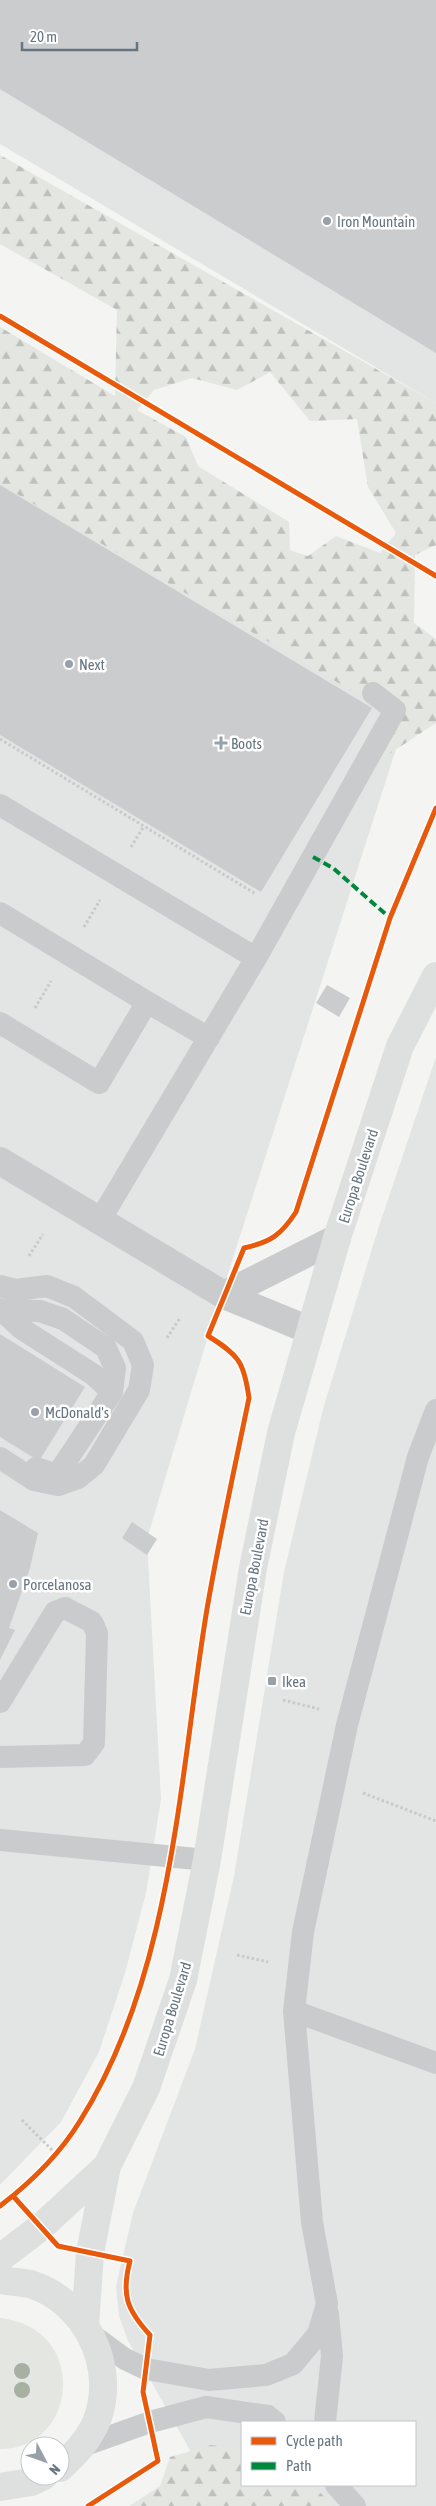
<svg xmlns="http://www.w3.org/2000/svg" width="436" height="2506" font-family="'Asap Condensed',sans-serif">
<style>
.built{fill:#e3e4e4;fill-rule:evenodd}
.grass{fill:#e4e7e1}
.forest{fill:url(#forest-firs);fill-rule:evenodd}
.building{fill:#cbcccd}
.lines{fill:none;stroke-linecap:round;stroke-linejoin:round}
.path{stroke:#c8c9c8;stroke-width:3;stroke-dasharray:2.5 2.5;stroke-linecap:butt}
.lane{stroke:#cacbcc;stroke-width:22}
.street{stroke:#cacbcc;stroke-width:28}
.secondary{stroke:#dedfdf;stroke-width:28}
.quiet{stroke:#00873e;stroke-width:4;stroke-dasharray:8 4;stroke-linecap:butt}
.cycleway-casing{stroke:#fff;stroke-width:8}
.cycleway{stroke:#e8590c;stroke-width:5}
.tree{fill:#a8b0a4}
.poi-dot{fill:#98a1a9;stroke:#fff;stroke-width:2}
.labels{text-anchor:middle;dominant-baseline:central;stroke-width:5;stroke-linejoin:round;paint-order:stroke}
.poi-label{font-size:15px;fill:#667581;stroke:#fff;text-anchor:start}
.street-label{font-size:15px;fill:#667581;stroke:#fff}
</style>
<defs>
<pattern id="forest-firs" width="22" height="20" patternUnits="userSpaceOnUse" patternTransform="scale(1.25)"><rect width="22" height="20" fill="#e4e7e1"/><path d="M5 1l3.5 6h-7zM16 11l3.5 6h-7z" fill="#bdc0bc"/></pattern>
</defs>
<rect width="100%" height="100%" fill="#f4f4f3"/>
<path class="built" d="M0,0h436v403l-436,-259z
M0,456l412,243 -204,637 -61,203 14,260 -15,94 -21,80 -26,79 -38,70 -61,63z
M436,1057v1449h-278l41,-40 -71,-125 -9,-25 -3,-30 17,-73 62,-164 39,-173 50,-304 39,-163 56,-183zM242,2422h173v63h-173z"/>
<path class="grass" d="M0,2318c89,9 79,131 0,131z"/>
<path class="forest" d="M0,155l436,248v142l-21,10 -1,68 22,16v84l-62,41 7,-56 -381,-224v-157l115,69 2,-86 -117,-66zM270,372l40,49 47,-2 11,68 28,46 -16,20 -44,-17 -28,20 -18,-6 -1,-28 -91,-56 -12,-29 -49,-27 17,-20 38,-12 45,12z
M211,2445l31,4v36h70l22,21h-205l31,-20 10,-29z"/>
<path class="building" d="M0,0h436v353l-436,-264z
M0,485l372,223 -111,184 -261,-157z
M327,985l23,13 -11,19 -23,-14z
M0,1334l85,53 -46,74 -39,-24z
M0,1510l38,23 -8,35 -21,60 6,2 -15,30z
M132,1522l25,17 -10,16 -25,-17z"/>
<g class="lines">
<path class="path" d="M0,739l256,155
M131,847l13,-21
M84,927l16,-27
M35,1008l16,-27
M29,1256l14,-22
M167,1338l13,-20
M283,1700l36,9
M363,1793l73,28
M237,1955l31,7
M22,2120l34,34"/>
<path class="lane" d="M0,805l256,153
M0,913l147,89
M0,1023l99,60 48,-81 62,36
M100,1220l156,-262 139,-248 -22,-17
M0,1286l15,4 32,-4 27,11 59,44 10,24 -4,25 -45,75 -16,13 -20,7 -24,-5 -34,-22
M0,1309l22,20 72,46 18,17 -55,83 -21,-7
M1,1310l39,1 23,8 43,29 9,20 -3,24
M0,1702l55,-90 10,-4 27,14 5,11 -3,110 -9,12 -85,2
M0,1840l207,20
M294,2011l142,52
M91,2334l34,25 21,10 63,11 57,-5 27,-11 25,-30 9,-30 -15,-82 -18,-211 9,-79 44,-207 71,-268 18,-47
M325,2422l7,-66 -4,-42
M83,2446l67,-24 56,-15 62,9 7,6
M336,2485l19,21"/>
<path class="street" d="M0,1161l224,134 85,35
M224,1295l113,-57"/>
<path class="secondary" d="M0,2258l41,-31 66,-61
M0,2280c10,2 21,2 30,4 56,17 87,83 67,136 -8,20 -22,34 -37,48
M85,2325l5,-72 17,-87 39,-78 37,-108 24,-120 46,-292 28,-135 56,-195 63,-192 36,-70
M0,2487l31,-5 13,-6"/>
<path class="quiet" d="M313,857l20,11 57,50"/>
<g class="cycleway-casing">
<path id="cycleway" d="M0,316l436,260
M13,2196l45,50 72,15c-9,34 -3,49 20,74l-7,57 15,69 -70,45
M0,2206c30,-23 60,-52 80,-85 92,-146 99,-339 126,-506 12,-72 28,-144 43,-217 -5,-36 -10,-43 -41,-62l36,-88c27,-6 37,-13 52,-36l94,-294 46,-110"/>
</g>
<use href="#cycleway" class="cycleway"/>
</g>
<g class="tree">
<circle cx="22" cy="2371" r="8"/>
<circle cx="22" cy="2390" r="8"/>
</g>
<g class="poi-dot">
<circle cx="327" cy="221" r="5"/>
<circle cx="69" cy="664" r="5"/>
<path d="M218.5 735.5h5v5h5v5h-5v5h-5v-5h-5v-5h5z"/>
<circle cx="35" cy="1412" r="5"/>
<circle cx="13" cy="1584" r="5"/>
<rect x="267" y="1676" width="10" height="10" rx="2.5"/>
</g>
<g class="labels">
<g class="poi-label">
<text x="337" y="221">Iron Mountain</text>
<text x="79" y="664">Next</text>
<text x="231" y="743">Boots</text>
<text x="45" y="1412">McDonald's</text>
<text x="23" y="1584">Porcelanosa</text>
<text x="282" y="1681">Ikea</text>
</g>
<g class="street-label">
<text transform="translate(358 1176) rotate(-72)">Europa Boulevard</text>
<text transform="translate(254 1567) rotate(-79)">Europa Boulevard</text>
<text transform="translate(172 2009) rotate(-73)">Europa Boulevard</text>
</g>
</g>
<rect x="241" y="2421" width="175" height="65" fill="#ffffff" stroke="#c2c8cd"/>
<rect x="251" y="2437" width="25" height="8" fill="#e8590c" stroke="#c2c8cd"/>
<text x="286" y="2446" font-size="15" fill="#667581">Cycle path</text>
<rect x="251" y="2462" width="25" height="8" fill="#00873e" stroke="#c2c8cd"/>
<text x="286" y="2471" font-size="15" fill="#667581">Path</text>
<g transform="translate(45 2461) rotate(131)"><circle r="24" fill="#ffffff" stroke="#c2c8cd"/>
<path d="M0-4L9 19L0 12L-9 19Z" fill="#98a1a9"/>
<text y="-8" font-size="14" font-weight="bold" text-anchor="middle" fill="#667581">N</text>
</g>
<path d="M22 42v8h115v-8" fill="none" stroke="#667581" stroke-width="2.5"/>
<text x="30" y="42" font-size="15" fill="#667581" stroke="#ffffff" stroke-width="4" paint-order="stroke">20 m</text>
</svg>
